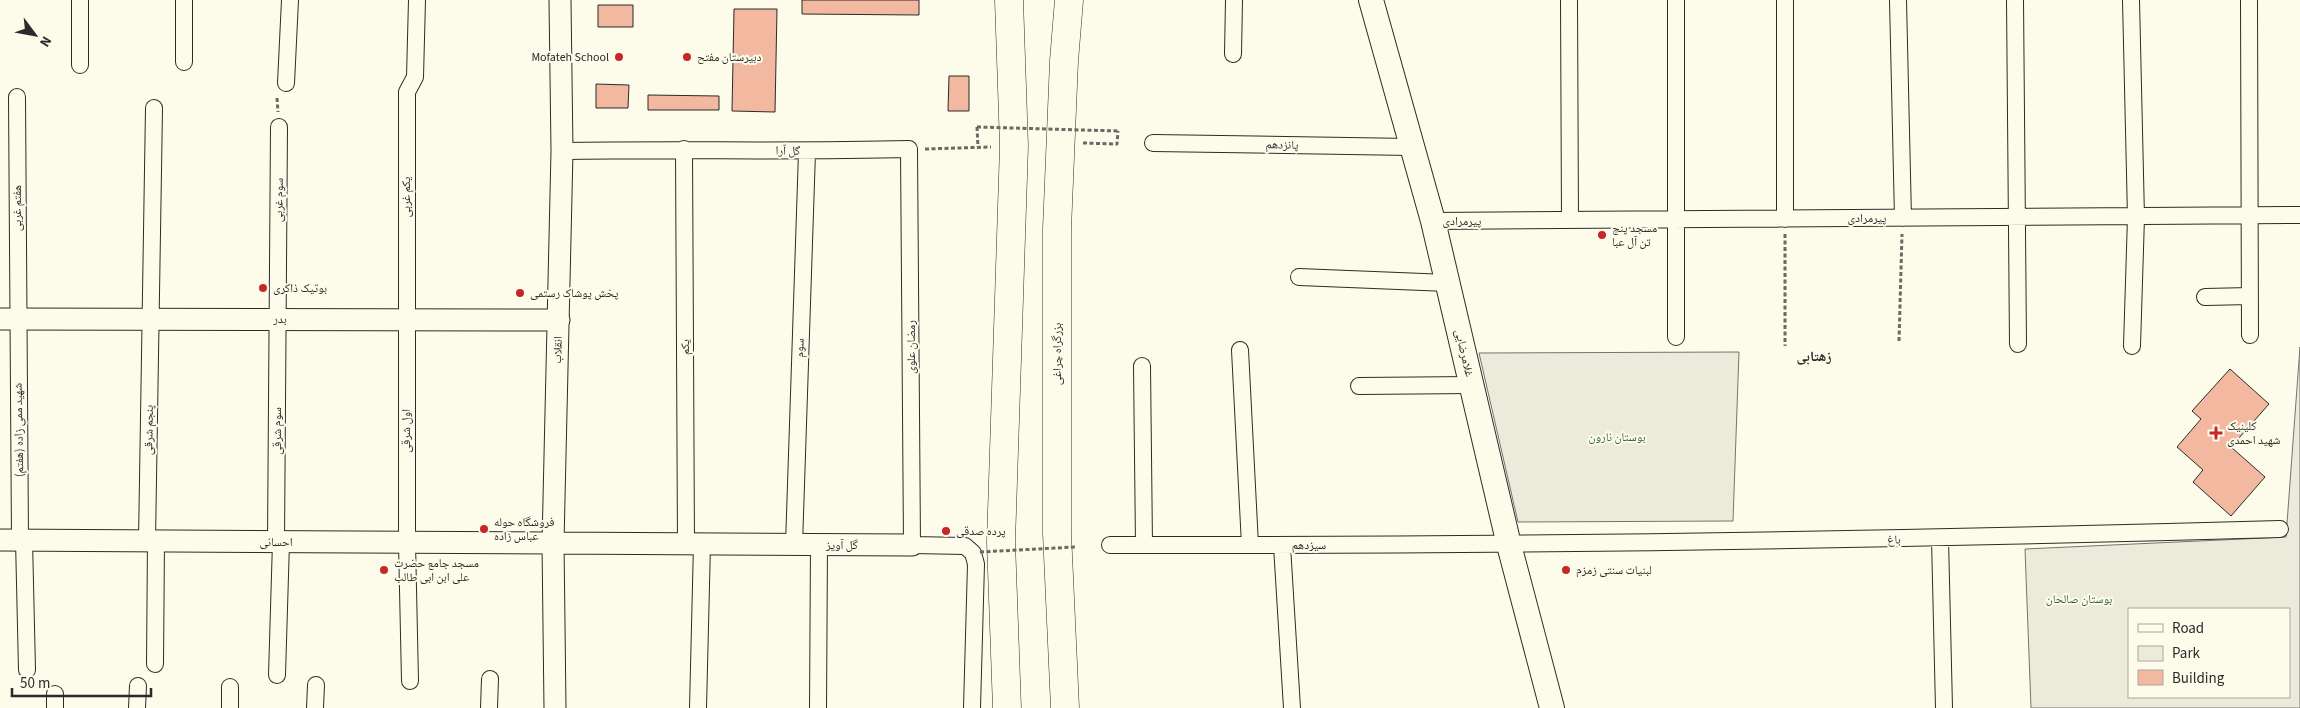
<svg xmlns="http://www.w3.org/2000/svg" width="2300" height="708" font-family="'Source Sans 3','Noto Naskh Arabic',sans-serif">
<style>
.green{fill:#ecebdb;stroke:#74746e;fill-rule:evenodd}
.building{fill:#f2b8a0;stroke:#2b2b2b}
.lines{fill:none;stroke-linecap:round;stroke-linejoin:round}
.minor-casing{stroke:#2b2b2b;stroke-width:18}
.tertiary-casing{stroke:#2b2b2b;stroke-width:23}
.secondary-casing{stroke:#2b2b2b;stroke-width:26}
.trunk-casing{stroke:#2b2b2b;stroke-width:29}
.path{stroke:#6a6964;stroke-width:3;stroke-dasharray:4 2.5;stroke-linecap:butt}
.minor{stroke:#fdfbea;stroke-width:16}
.tertiary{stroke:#fdfbea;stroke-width:21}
.secondary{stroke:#fdfbea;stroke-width:24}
.trunk{stroke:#fdfbea;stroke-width:28}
.path-bridge{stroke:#6a6964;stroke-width:3;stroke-dasharray:4 2.5;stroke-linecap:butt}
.poi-dot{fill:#c62828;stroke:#fdfbea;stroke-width:2}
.labels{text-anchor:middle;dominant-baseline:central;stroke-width:4;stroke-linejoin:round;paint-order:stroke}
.poi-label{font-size:12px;fill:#2b2b2b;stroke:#fdfbea;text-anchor:start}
.street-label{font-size:12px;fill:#2b2b2b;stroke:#fdfbea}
.park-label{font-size:12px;fill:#34623c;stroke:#fdfbea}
.neighbourhood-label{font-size:14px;font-weight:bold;fill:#2b2b2b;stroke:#fdfbea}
</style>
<rect width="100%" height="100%" fill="#fdfbea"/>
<path class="green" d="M2300,347v361h-269l-6,-159 261,-12zM2129,609h160v88h-160z
M1739,352l-6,169 -215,1 -39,-169z"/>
<path class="building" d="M802,0h117v15l-117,-1z
M598,5h35v22h-35z
M734,9h43l-2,103 -43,-1z
M949,76h20v35h-21z
M596,84l33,1 -1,23h-32z
M648,95l71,1v14h-71z
M2230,369l39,35 -38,43 34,30 -34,39 -38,-34 10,-12 -26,-23 24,-28 -9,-8z"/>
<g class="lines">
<g class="minor-casing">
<path id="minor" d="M184,0v62
M1569,0l1,220
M1898,0l5,218
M2015,0l3,344
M2131,0l5,217 -4,129
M2249,0l1,335
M1233,54l1,-54
M80,65v-65
M286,83l4,-83
M17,97l3,443
M1153,143l258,4
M684,149l2,395
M562,151c116,-2 231,1 347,-2l3,396 53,1 8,7 3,11 -4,144
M1785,219v-219
M1433,221l867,-6
M1299,277l149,6
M2205,297l45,-1
M1676,337v-337
M1240,350l10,195
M1142,366l2,179
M1359,386l113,-1
M1940,539l4,169
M24,540l3,130
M147,541l7,-433
M276,542l3,-415
M794,545l13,-393
M1110,545c390,1 780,-5 1170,-16
M1282,546l10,162
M155,664l1,-123
M277,675l4,-133
M410,681l-3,-138v-451l8,-15 2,-77
M230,687v21
M55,694v14
M137,708l1,-22
M315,708l1,-23
M489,708l1,-29
M698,708l4,-164
M818,708l1,-163"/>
</g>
<g class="tertiary-casing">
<path id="tertiary" d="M0,319l559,1
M0,540l912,5
M555,708l-2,-165 9,-392 -2,-151"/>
</g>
<g class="secondary-casing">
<path id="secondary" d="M1371,0l62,221 76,324 43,163"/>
</g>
<g class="trunk-casing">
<path id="trunk" d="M1007,708l-6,-166 13,-396 -5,-146
M1065,708l-8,-175v-304l7,-168 5,-61"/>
</g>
<path class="path" d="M277,98l1,14
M977,127l1,20
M1083,143l34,1 1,-13
M925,149l66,-2
M1785,234v112
M1899,341l3,-107"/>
<use href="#minor" class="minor"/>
<use href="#tertiary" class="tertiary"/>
<use href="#secondary" class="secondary"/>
<use href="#trunk" class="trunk"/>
<path class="path-bridge" d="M977,127l141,4
M980,552l95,-5"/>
</g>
<g class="poi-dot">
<circle cx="619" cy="57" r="5"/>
<circle cx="687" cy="57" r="5"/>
<circle cx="1602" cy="235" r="5"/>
<circle cx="263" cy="288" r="5"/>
<circle cx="520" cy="293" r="5"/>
<path d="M2213.5 425.5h5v5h5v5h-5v5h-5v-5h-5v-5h5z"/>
<circle cx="484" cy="529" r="5"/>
<circle cx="946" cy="531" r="5"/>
<circle cx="384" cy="570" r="5"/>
<circle cx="1566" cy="570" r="5"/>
</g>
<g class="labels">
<g class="poi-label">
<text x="609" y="57" text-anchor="end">Mofateh School</text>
<text x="697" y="57">دبیرستان مفتح</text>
<text x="1612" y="228">مسجد پنج<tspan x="1612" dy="14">تن آل عبا</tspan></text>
<text x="273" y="288">بوتیک ذاکری</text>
<text x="530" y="293">پخش پوشاک رستمی</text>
<text x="2227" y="426">کلینیک<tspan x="2227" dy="14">شهید احمدی</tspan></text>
<text x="494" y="522">فروشگاه حوله<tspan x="494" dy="14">عباس زاده</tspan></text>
<text x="956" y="531">پرده صدقی</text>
<text x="394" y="563">مسجد جامع حضرت<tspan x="394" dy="14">علی ابن ابی طالب</tspan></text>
<text x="1576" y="570">لبنیات سنتی زمزم</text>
</g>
<g class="street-label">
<text transform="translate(1282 145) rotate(1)">پانزدهم</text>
<text transform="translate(788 151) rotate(1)">گل آرا</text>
<text transform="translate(406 197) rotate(-90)">یکم غربی</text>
<text transform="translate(279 200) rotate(-89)">سوم غربی</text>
<text transform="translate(17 208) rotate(-90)">هفتم غربی</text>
<text x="1867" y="218">پیرمرادی</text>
<text x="1462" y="221">پیرمرادی</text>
<text x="280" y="319">بدر</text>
<text transform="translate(685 347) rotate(-90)">یکم</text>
<text transform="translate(911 347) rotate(-90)">رمضان علوی</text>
<text transform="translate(800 348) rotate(-88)">سوم</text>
<text transform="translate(558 350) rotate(-88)">انقلاب</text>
<text transform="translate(1464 353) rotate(77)">غلامرضایی</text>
<text transform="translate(1057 354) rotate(-90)">بزرگراه چراغی</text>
<text transform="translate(19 430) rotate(-91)">شهید ممی زاده (هفتم)</text>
<text transform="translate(149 430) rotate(-89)">پنجم شرقی</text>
<text transform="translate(277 431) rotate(-90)">سوم شرقی</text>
<text transform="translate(406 431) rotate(-90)">اول شرقی</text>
<text transform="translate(1894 540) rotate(-1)">باغ</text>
<text x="276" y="542">احسانی</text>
<text x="842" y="545">گل آویز</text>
<text x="1309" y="545">سیزدهم</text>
</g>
<g class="park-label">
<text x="1617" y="437">بوستان نارون</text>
<text x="2079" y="599">بوستان صالحان</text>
</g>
<g class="neighbourhood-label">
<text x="1814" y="357">زهتابی</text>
</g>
</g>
<rect x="2128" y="608" width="162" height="90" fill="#fdfbea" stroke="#a9a89e"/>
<rect x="2138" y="624" width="25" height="8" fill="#fdfbea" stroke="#a9a89e"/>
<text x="2172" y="633" font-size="15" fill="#2b2b2b">Road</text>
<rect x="2138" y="646" width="25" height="15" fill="#ecebdb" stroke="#a9a89e"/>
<text x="2172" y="658" font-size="15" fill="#2b2b2b">Park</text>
<rect x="2138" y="670" width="25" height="15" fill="#f2b8a0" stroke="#a9a89e"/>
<text x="2172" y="683" font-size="15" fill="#2b2b2b">Building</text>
<g transform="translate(35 35) rotate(122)" stroke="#fdfbea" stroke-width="4" paint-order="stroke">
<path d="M0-4L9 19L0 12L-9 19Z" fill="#2b2b2b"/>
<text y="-8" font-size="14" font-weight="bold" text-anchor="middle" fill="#2b2b2b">N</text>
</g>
<path d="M12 688v8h139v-8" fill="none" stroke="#2b2b2b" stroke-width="2.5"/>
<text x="20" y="688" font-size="15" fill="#2b2b2b" stroke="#fdfbea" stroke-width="4" paint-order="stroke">50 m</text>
</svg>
